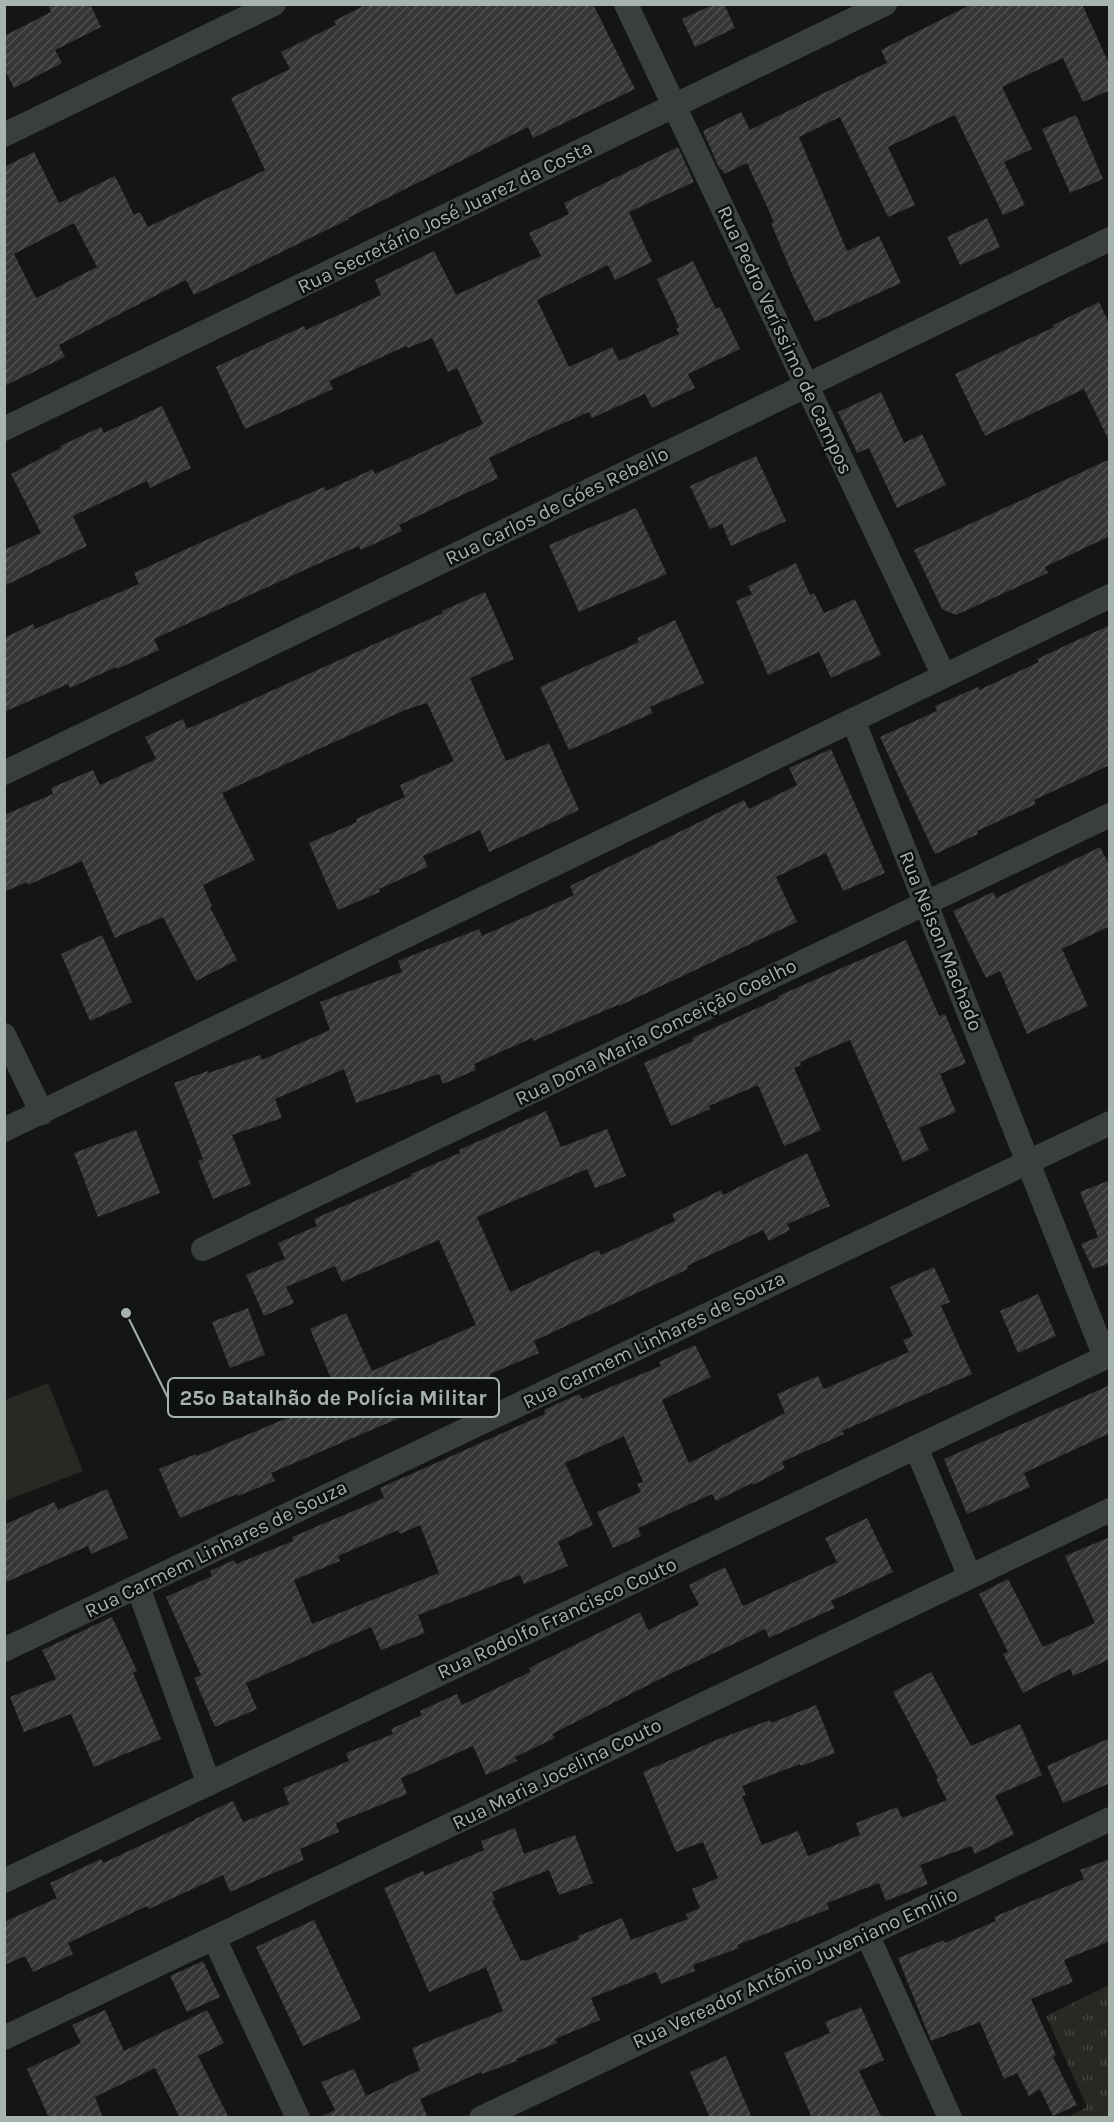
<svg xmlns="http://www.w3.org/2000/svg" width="1114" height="2122" font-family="Karla,sans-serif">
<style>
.grass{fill:url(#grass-tufts)}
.pitch{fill:#292923}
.building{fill:url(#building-hatch);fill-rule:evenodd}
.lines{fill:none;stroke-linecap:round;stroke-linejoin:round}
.street{stroke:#3a3f3d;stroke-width:24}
.labels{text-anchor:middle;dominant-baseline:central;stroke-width:5;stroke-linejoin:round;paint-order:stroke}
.street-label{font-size:20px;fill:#a7b4ae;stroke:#0f1010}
.leader{fill:none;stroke:#a7b4ae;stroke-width:2}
.callout-dot{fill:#a7b4ae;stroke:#0f1010;stroke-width:2}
.callout{fill:#0f1010;stroke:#a7b4ae;stroke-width:2}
.callout-label{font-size:21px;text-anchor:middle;font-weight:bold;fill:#a7b4ae}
</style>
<defs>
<pattern id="grass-tufts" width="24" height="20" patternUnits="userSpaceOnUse" patternTransform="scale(1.5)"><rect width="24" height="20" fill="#292923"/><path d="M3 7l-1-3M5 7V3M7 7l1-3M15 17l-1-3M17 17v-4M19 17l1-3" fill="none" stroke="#454640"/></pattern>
<pattern id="building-hatch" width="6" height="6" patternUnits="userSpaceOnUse" patternTransform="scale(1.5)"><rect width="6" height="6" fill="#343736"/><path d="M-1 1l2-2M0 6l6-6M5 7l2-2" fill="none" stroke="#4f5251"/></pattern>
</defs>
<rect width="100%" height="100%" fill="#141515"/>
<path class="grass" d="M1109,1985v132h-41l19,-10 -41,-91z"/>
<path class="pitch" d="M48,1383l35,88 -78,30v-101z"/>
<path class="building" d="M48,4h42l11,23 -46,23 7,13 -48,25 -10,-20v-32l47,-24z
M367,4h226l42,85 -102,49 -5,-11 -180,91 1,1 -155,76 -8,-15 -127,65 6,12 -61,29v-219l30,-15 25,51 56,-27 19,39 6,-3 8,15 117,-57 -34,-72 59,-29 -9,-17 55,-27 -2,-4zM74,223l23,44 -61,31 -22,-44z
M715,4h9l11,24 -40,19 -13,-28z
M972,4h110l28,62v24l-27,12 -20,-44 -61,29 30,62 -28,13 21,43 -22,10 -48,-100 -67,32 27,58 -27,12 -48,-100 -41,20 48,114 32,-15 22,47 -86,39 -22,-46 -22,-53 3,-1 -27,-59 -23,11 -2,-5 -2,1 -17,-39 38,-19 9,18 78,-39 59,-28 -6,-13z
M1076,115l27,64 -33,14 -28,-64z
M678,147l16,35 -65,30 23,50 -37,18 -7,-15 -71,35 32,67 43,-20 7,14 60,-27 -3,-6 3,-1 -22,-48 36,-18 23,48 4,-2 20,42 -52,25 7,14 -43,20 -7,-14 -53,24 -3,-6 -46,20 -54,26 9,20 -99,47 3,6 -41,19 -2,-4 -48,21 -157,72 5,11 -42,19 -1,-2 -46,21 -2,-4 -64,28v-74l29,-14 2,5 104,-45 -5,-11 140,-64 50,-22 2,4 47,-22 2,5 108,-50 -26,-56 -9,4 -16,-34 -24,10 -2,-2 -77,35 4,8 -88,40 -29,-62 88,-41 2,4 75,-35 -6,-15 59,-29 22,44 85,-39 -12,-23 40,-19 -5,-11z
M987,218l13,29 -40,18 -13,-28z
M1099,302l11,23v118l-26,-54 -99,47 -30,-62 99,-47 -1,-2z
M881,392l23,51 18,-9 24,51 -49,23 -28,-60 -12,5 -19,-41z
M162,406l29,62 -41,20 -3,-7 -74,35 14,30 -83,40v-36l37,-17 -30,-59 50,-26 -1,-2 41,-19 3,6z
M756,456l30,65 -55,25 -9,-22 -12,5 -20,-43z
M1110,459v77l-65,31 3,6 -92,42 -14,-6 -28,-59z
M636,508l31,66 -88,38 -30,-67z
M796,563l14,32 4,-2 10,20 31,-14 26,56 -50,23 -12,-26 -51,23 -32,-74 16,-7 -4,-8z
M485,592l29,67 -44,19 36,83 43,-18 30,67 -90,42 -9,-22 -57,26 5,11 -49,22 1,3 -42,18 -29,-67 48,-21 -1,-3 49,-22 -5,-12 54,-24 -27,-58 -22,7 -183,83 33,67 -52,25 9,21 -2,1 27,53 -41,21 -33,-64 -48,21 -33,-77 -54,24 -1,-3 -23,10v-77l49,-21 -2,-6 42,-18 7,15 56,-26 -11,-22 38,-18 4,10 256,-116 -1,-2z
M675,620l29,63 -54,24 3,6 -84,37 -29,-63 99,-45 -2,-4z
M1110,625v140l-76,35 2,4 -59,27 1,3 -43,20 -55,-117 57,-26 -2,-5 43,-19 1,3 60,-28 -2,-3z
M831,749l54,124 -42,18 -17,-38 -50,24 21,45 -178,84 -1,-1 -85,36 -1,-3 -58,26 2,6 -33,14 -4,-10 -83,29 -12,-34 -69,30 7,19 -50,17 19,49 -38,15 -15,-38 5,-2 -29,-76 34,-12v2l52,-18 2,5 68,-30 -10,-28 82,-30 -4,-11 81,-32 3,7 92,-41 -4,-9 174,-86 5,9 48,-24 -8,-17z
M1100,847l10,19v60l-48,23 26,57 -61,28 -27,-63 -14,7 -33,-67 40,-19 3,6z
M102,935l30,67 -42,19 -29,-67z
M906,940l33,76 6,-2 21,49 -26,11 16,38 -37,16 10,22 -26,12 -53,-122 -50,22 1,3 -7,3 27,62 -37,16 -26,-61 -49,21 1,3 -39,17 -27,-63 49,-22 -1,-3 87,-40 -1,-2z
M546,1111l15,36 46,-18 19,47 -31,12 -8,-19 -110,48 33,75 88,-42 3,5 74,-34 -3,-7 49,-24 2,5 84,-42 23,53 -43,18 3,6 -21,11 -6,-11 -76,36 1,3 -154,72 5,12 -49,21 1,3 -53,22 1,2 -168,72 4,8 -37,15 -1,-2 -57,24 -21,-49 37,-15 1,2 97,-41 -4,-8 45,-19 -25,-59 36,-16 26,58 104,-46 -37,-85 -97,42 -7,-16 -49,21 8,16 -30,13 -18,-41 39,-16 -7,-16 39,-17 -3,-7 98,-43 -1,-2 49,-21 -1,-3z
M136,1130l24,63 -62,24 -24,-64z
M1110,1180v83l-17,6 -12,-25 17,-7 -18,-45z
M934,1267l16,35 -9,4 31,68 -130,57 2,3 -62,28 3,6 -32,17 -1,-2 -36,18 -4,-7 -74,34 3,8 -28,12 -16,-36 44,-20 -4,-8 6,-2 -19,-46 -59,27 28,62 -35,17 10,24 -44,18 -4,-9 -102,40 7,18 -44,17 -10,-23 -125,56 11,26 -42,18 -21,-49 7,-3 -35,-78 46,-21 -2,-5 24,-11 2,4 57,-23 -1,-4 92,-39 -4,-10 165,-74 -1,-4 35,-16 3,5 79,-33 -2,-4 36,-17 16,32 -49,23 27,63 96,-50 -8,-19 41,-18 6,13 85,-37 -6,-12 10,-4 -23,-49zM420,1525l19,48 -127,51 -18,-44 46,-19 -2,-5 60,-26 2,4z
M1038,1294l18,42 -38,17 -18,-42z
M248,1308l17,47 -35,13 -18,-46z
M1110,1385v48l-86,40 6,14 -63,27 -23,-55z
M107,1489l21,49 -37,16 -3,-8 -84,37v-58l50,-23 4,8z
M867,1518l26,54 -62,29 4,7 -66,30 -4,-9 -95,45 -118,60 3,4 -40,19 2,4 -31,14 -13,-29 -72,32 6,16 -71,29 3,9 -39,17 4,11 -74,32 -7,-17 -74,34 -2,-3 -79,37 5,11 -40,18 -8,-16 -21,9v-43l53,-24 -7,-15 51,-24 2,4 92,-43v-1l38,-18 10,21 46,-18 -6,-16 66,-27 -3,-8 47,-19 -2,-5 31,-14 -2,-4 37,-17 5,11 68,-33 -1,-4 111,-56 8,18 51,-25 -10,-20 36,-18 18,39 94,-44 -12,-24z
M1110,1537v122l-37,17 -3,-7 -47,24 -20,-39 5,-2 -29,-58 29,-15 35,68 52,-24 -30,-67z
M112,1617l25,54 -4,2 28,66 -67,28 -23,-53 -47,18 -14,-35 46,-18 -14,-29z
M931,1672l40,74 49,-22 22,51 -47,21 19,38 -39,20 -4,-8 -51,19 8,19 -42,17 -7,-18 -52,20 2,6 -92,36 2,3 -46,17 2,6 -34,13 -5,-12 -65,26 9,22 -45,19 2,4 -41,16 1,2 -35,13 -1,-2 -61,27 8,19h-109l16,-8 -14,-28 33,-13 12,27 54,-26 -8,-22 91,-37 -17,-44 -57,25 -45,-104 39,-17 2,4 59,-25 -3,-9 34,-13 9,26 51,-19 18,48 -34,12 -10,-25 -57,22 3,7 -3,2 29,60 3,-1 1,1 54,-22 -1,-3 44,-18 9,22 57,-21 -2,-5 14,-6 -8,-19 26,-11 -15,-36 -27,10 -33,-80 78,-34 49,-18 1,3 45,-18 19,48 -34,13 -1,-2 -58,22 4,9 -4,1 20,49 36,-14 10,25 52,-21 -4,-12 41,-16 5,11 45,-18 -11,-21 2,-1 -45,-86z
M1110,1738v45l-47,20 -16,-37z
M1110,1859v82l-46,19 9,22 -42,17 25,56 -3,2 24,48 -24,11 -13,-27 -11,7 -12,-23 -13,6 -24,-57 -49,19 -33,-83 46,-18 1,3 51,-22 -2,-4 90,-38 -4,-9z
M314,1920l47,99 -58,27 -47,-99z
M203,1961l17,36 -33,15 -17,-36z
M861,2007l23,53 -25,11 23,47h-70l-28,-65 46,-20 -5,-11z
M105,2010l19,41 83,-41 17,33 -26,13 31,62h-49l-25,-50 -60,29 8,21h-54l-22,-49 54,-26 -9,-18z
M726,2056l26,62h-42l-20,-46z"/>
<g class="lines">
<path class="street" d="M626,4l318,672
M4,135l270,-131
M4,429l881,-425
M853,720l252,637
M4,773l1106,-534
M4,1035l38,78
M4,1130l1106,-534
M203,1249l907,-434
M916,1447l54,130
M138,1587l71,197
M4,1650l1106,-527
M4,1881l1106,-526
M867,1934l83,184
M214,1938l84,180
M4,2038l1106,-528
M481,2118l629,-299"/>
</g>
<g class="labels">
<g class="street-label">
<text transform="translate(445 217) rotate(-26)">Rua Secretário José Juarez da Costa</text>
<text transform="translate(785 340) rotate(65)">Rua Pedro Veríssimo de Campos</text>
<text transform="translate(557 506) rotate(-26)">Rua Carlos de Góes Rebello</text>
<text transform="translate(941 941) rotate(68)">Rua Nelson Machado</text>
<text transform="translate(656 1032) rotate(-26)">Rua Dona Maria Conceição Coelho</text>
<text transform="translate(654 1340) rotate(-26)">Rua Carmem Linhares de Souza</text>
<text transform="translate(216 1549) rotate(-26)">Rua Carmem Linhares de Souza</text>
<text transform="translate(557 1618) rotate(-25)">Rua Rodolfo Francisco Couto</text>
<text transform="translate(557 1774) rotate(-26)">Rua Maria Jocelina Couto</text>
<text transform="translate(795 1968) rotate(-25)">Rua Vereador Antônio Juveniano Emílio</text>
</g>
</g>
<path class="leader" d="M126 1313L168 1398"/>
<circle class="callout-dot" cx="126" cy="1313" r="6"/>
<rect class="callout" x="168" y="1378" width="331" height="39" rx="6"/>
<g class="callout-label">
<text x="333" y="1405">25º Batalhão de Polícia Militar</text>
</g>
<rect width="1114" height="2122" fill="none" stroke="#a7b4ae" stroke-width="12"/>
</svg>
